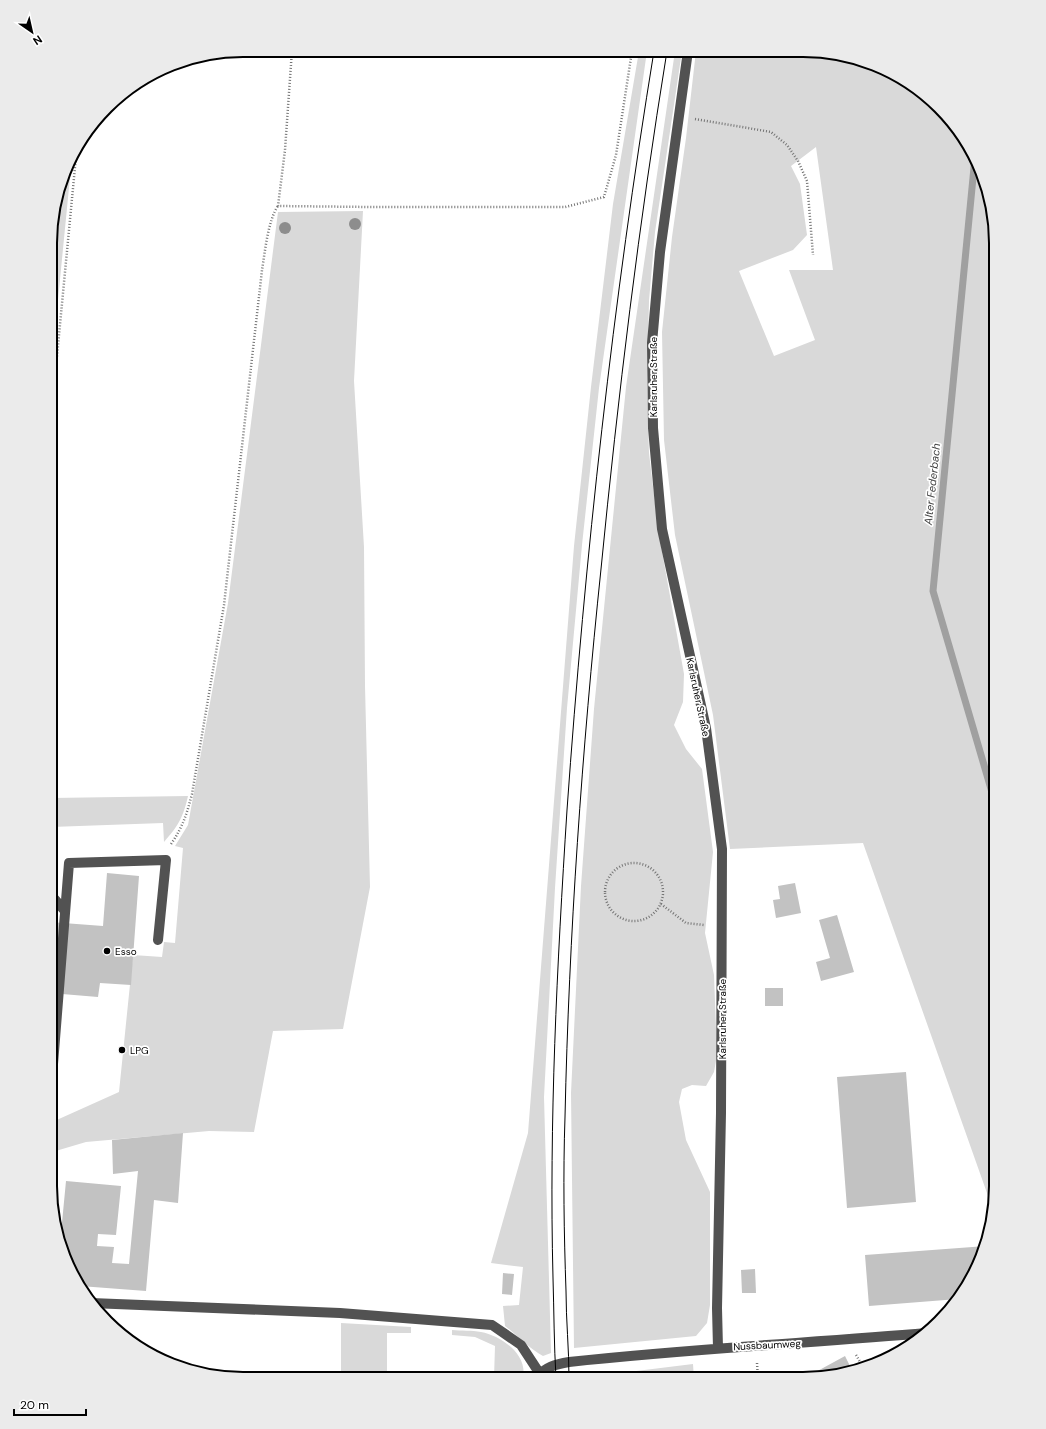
<svg xmlns="http://www.w3.org/2000/svg" width="1046" height="1429" font-family="'DM Sans',sans-serif">
<style>
.green{fill:#d9d9d9;fill-rule:evenodd}
.lines{fill:none;stroke-linecap:round;stroke-linejoin:round}
.stream{stroke:#a0a0a0;stroke-width:7}
.building{fill:#c2c2c2}
.path{stroke:#747474;stroke-width:2.5;stroke-dasharray:1 2;stroke-linecap:butt}
.minor{stroke:#525252;stroke-width:10}
.tram{stroke:#000;stroke-width:1}
.tree{fill:#8d8d8d}
.poi-dot{fill:#000;stroke:#fff;stroke-width:1.5}
.labels{text-anchor:middle;dominant-baseline:central;stroke-width:3.5;stroke-linejoin:round;paint-order:stroke}
.street-label{font-size:10px;fill:#000;stroke:#fff}
.poi-label{font-size:10px;fill:#000;stroke:#fff;text-anchor:start}
.water-label{font-size:11px;font-style:italic;fill:#414141;stroke:#fff}
.rim{fill:none;stroke:#000;stroke-width:2}
</style>
<rect width="100%" height="100%" fill="#fff"/>
<path class="green" d="M639,51h8l-48,337 -17,157 -15,163 -12,180 -11,209 7,256 -8,3c-12,-6 -26,-21 -38,-30l-2,-20 16,-1 4,-38 -32,-4 37,-130 46,-587 17,-159 22,-183z
M675,51h7l-27,181 -6,69 -2,86 2,66 9,76 26,145 -1,28 -9,23 12,24 16,20 11,83 -8,81 9,42 3,80 -3,17 -8,14 -14,-1 -10,4 -3,13 7,38 24,52v113l-3,18 -11,13 -122,12 -3,-255 10,-207 13,-177 32,-322z
M696,51l132,1 48,13 44,25 28,26 28,42 20,85v955l-3,12 -130,-367 -133,6 -17,-134 -38,-180 -11,-95 -2,-108 10,-95 14,-99zM816,147l17,123h-44l26,70 -41,16 -35,-85 54,-21 14,-15 -7,-51 -9,-18z
M72,157l-21,214 1,-153z
M363,211l-9,170 10,166 1,139 5,201 -27,142 -70,2 -19,101 -45,-1 -123,11 -27,8 -9,4v-31l69,-31 14,-137 29,2 2,-15 11,1 8,-95 -8,-2 13,-21 40,-222 50,-391z
M188,796c-5,22 -10,30 -24,46l-1,-19 -112,4v-29z
M341,1323l70,4v6h-24v45h-46z
M452,1330c9,1 20,0 29,2 21,4 47,23 42,46h-29l1,-32 -20,-9 -23,-2z
M693,1364l1,15h-7l-5,-5 -4,5 -63,-1 5,-5z"/>
<g class="lines">
<path class="stream" d="M975,157l-42,434 63,215"/>
</g>
<path class="building" d="M107,873l32,3 -8,109 -31,-2 -2,14 -48,-4v-71l53,4z
M795,883l6,30 -25,5 -3,-18 7,-1 -2,-13z
M837,915l17,57 -33,9 -5,-19 14,-4 -11,-38z
M765,988h18v18h-18z
M906,1072l10,130 -69,6 -10,-131z
M183,1133l-5,70 -24,-3 -8,91 -66,-5 -10,-15 -9,-38 5,-52 55,5 -5,49 -18,-1 -1,12 17,1 -2,16 17,1 9,-93 -25,3 -1,-34z
M986,1246l-23,47 -5,6 -89,7 -4,-51z
M755,1269l1,24h-14l-1,-23z
M503,1273l11,1 -2,21 -10,-1z
M845,1356l6,12 -38,9 -1,-3z"/>
<g class="lines">
<path class="path" d="M292,50l-7,100 -7,56 92,1h195l39,-10 12,-42 16,-104
M695,119l76,13 16,13 11,16 9,20 6,74
M51,419l26,-273
M171,844c12,-17 16,-31 21,-50l32,-189 38,-335c3,-18 6,-50 16,-64
M605 892a29 29 0 1 1 58 0a29 29 0 1 1-58 0Z
M661,904l25,19 18,2
M113,1327l1,-6
M856,1355l6,10
M757,1363l1,16"/>
<path class="minor" d="M688,51l-28,201 -8,91 1,85 9,101 44,199 16,121 -1,264 -4,195 1,40
M51,895l14,16
M50,1067l3,-3 16,-201 97,-3 -8,80
M91,1303l249,10 152,12 29,20 19,29
M536,1378c9,-11 20,-14 33,-16 119,-13 239,-19 358,-29"/>
<path class="tram" d="M556,1378c-2,-33 -2,-67 -3,-100 -4,-157 4,-312 14,-468 18,-254 46,-508 87,-759
M569,1378c0,-29 -3,-58 -3,-87 -2,-57 -3,-116 -1,-174 4,-183 17,-366 36,-548 17,-173 38,-346 66,-518"/>
</g>
<g class="tree">
<circle cx="355" cy="224" r="6"/>
<circle cx="285" cy="228" r="6"/>
</g>
<g class="poi-dot">
<circle cx="107" cy="951" r="4"/>
<circle cx="122" cy="1050" r="4"/>
</g>
<g class="labels">
<g class="street-label">
<text transform="translate(653 377) rotate(-90)">Karlsruher Straße</text>
<text transform="translate(698 697) rotate(78)">Karlsruher Straße</text>
<text transform="translate(722 1019) rotate(-90)">Karlsruher Straße</text>
<text transform="translate(767 1345) rotate(-3)">Nussbaumweg</text>
</g>
<g class="poi-label">
<text x="115" y="951">Esso</text>
<text x="130" y="1050">LPG</text>
</g>
<g class="water-label">
<text transform="translate(932 484) rotate(-84)">Alter Federbach</text>
</g>
</g>
<path d="M0 0H1046V1429H0ZM243 57H803A186 186 0 0 1 989 243V1186A186 186 0 0 1 803 1372H243A186 186 0 0 1 57 1186V243A186 186 0 0 1 243 57Z" fill="#ebebeb" fill-rule="evenodd"/>
<path class="rim" d="M243 57H803A186 186 0 0 1 989 243V1186A186 186 0 0 1 803 1372H243A186 186 0 0 1 57 1186V243A186 186 0 0 1 243 57Z"/>
<g transform="translate(32 32) rotate(146)" stroke="#ffffff" stroke-width="3" paint-order="stroke">
<path d="M0-3L7 15L0 10L-7 15Z" fill="#000000"/>
<text y="-6" font-size="11" font-weight="bold" text-anchor="middle" fill="#000000">N</text>
</g>
<path d="M14 1409v6h72v-6" fill="none" stroke="#000000" stroke-width="2"/>
<text x="20" y="1409" font-size="12" fill="#000000" stroke="#ffffff" stroke-width="3" paint-order="stroke">20 m</text>
</svg>
